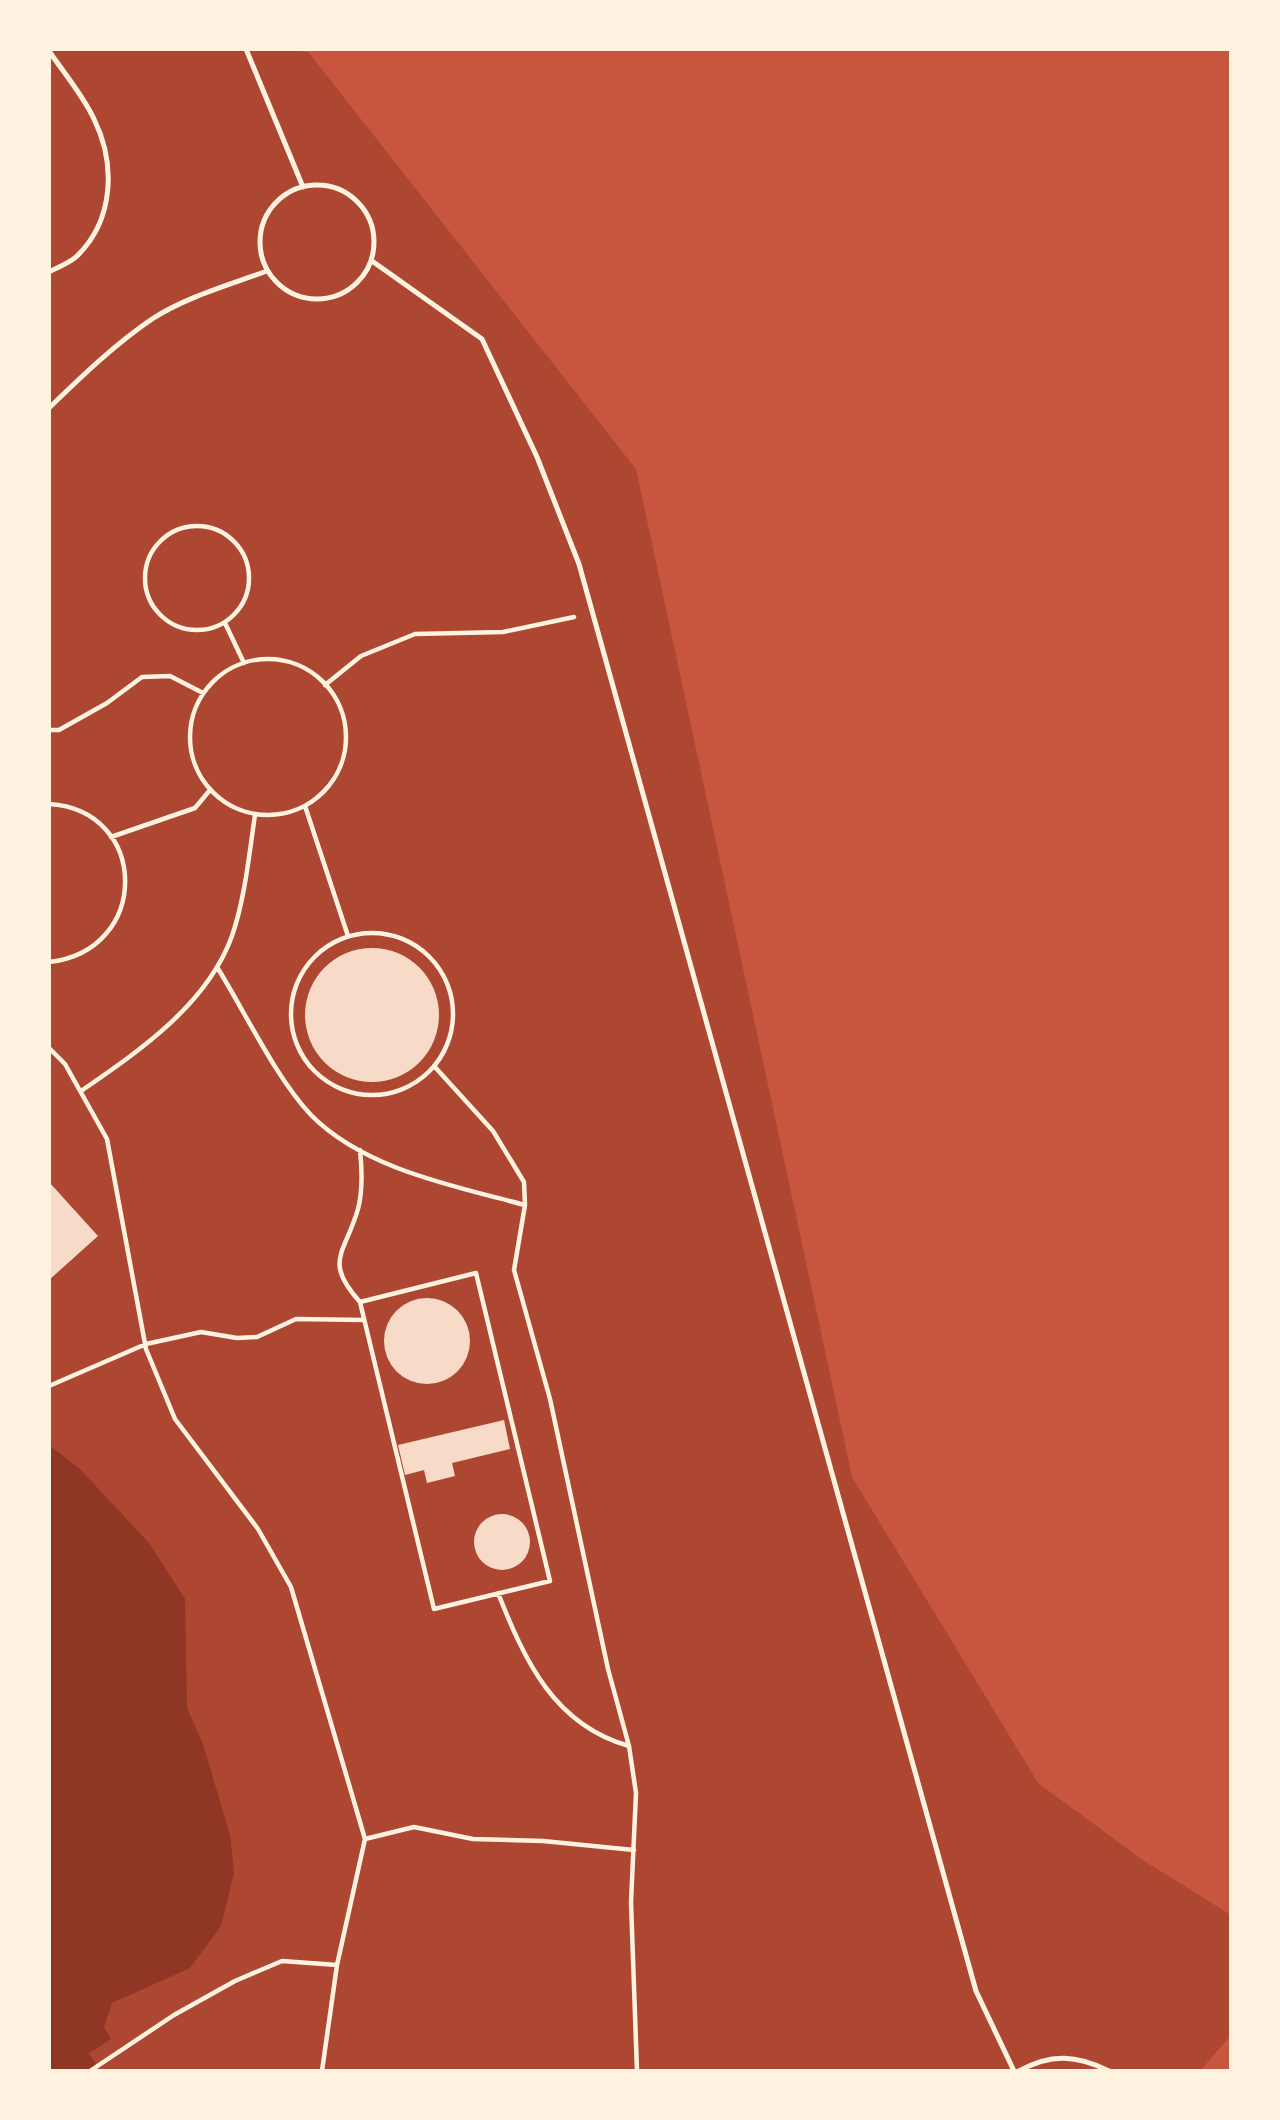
<svg xmlns="http://www.w3.org/2000/svg" width="1280" height="2120" font-family="Barlow,sans-serif">
<style>
.green{fill:#ae4732}
.water{fill:#8f3625}
.lines{fill:none;stroke-linecap:round;stroke-linejoin:round}
.canal{stroke:#8f3625;stroke-width:37}
.building{fill:#f7dbc8}
.path{stroke:#fff3e0;stroke-width:4.5}
.service{stroke:#fff3e0;stroke-width:5}
</style>
<rect width="100%" height="100%" fill="#c8553d"/>
<path class="green" d="M49,49h245l15,4 327,416 216,1008 186,306 106,78 87,54v120l-31,36h-1151z"/>
<path class="water" d="M49,1445l32,25 68,73 36,56 2,109 16,36 27,91 4,38 -13,53 -31,42 -78,35 -8,24 7,12 -48,32h-14z"/>
<g class="lines">
<path class="canal" d="M73,2064l6,7"/>
</g>
<path class="building" d="M305 1015a67 67 0 1 1 134 0a67 67 0 1 1-134 0Z
M49,1182l49,54 -49,44z
M384 1341a43 43 0 1 1 86 0a43 43 0 1 1-86 0Z
M504,1420l6,29 -58,14 3,13 -28,7 -3,-13 -19,5 -7,-30z
M474 1542a28 28 0 1 1 56 0a28 28 0 1 1-56 0Z"/>
<g class="lines">
<path class="path" d="M145 578a52 52 0 1 1 104 0a52 52 0 1 1-104 0Z
M225,623l19,40
M190 737a78 78 0 1 1 156 0a78 78 0 1 1-156 0Z
M325,685l36,-29 54,-22 88,-2 71,-15
M49,730h10l48,-27 35,-26 28,-1 33,17
M49,804c101,6 102,147 0,158
M305,806l43,130
M111,837l84,-29 15,-18
M291 1014a81 81 0 1 1 162 0a81 81 0 1 1-162 0Z
M217,967c28,45 59,111 94,148 53,54 143,71 214,90
M49,1048l16,16 42,75 39,210 29,70 83,110 33,58 74,252 -28,126 -15,106
M434,1066l59,65 31,51 1,23 -11,65 36,129 58,270 21,77 7,47 -5,109 6,169
M81,1091c58,-40 126,-86 151,-155 13,-38 17,-81 23,-121
M476,1273l74,308 -116,28 -74,-307z
M360,1302c-37,-41 -15,-48 -2,-93 5,-19 4,-40 2,-59
M49,1386l97,-42 55,-12 36,6 20,-1 39,-18 68,1
M498,1593c27,68 56,132 131,153
M365,1839l49,-12 59,12 70,2 91,9
M90,2071l84,-56 61,-34 47,-20 55,4"/>
<path class="service" d="M246,49l57,138
M49,51c15,22 34,44 45,68 22,45 20,101 -17,137 -7,7 -19,11 -28,16
M260 242a57 57 0 1 1 114 0a57 57 0 1 1-114 0Z
M372,261l110,78 55,118 42,107 397,1427 38,80
M49,408c33,-32 65,-63 103,-89 34,-22 77,-34 115,-48
M1019,2071c32,-18 58,-16 90,0"/>
</g>
<rect width="1280" height="2120" fill="none" stroke="#fff3e0" stroke-width="102"/>
</svg>
